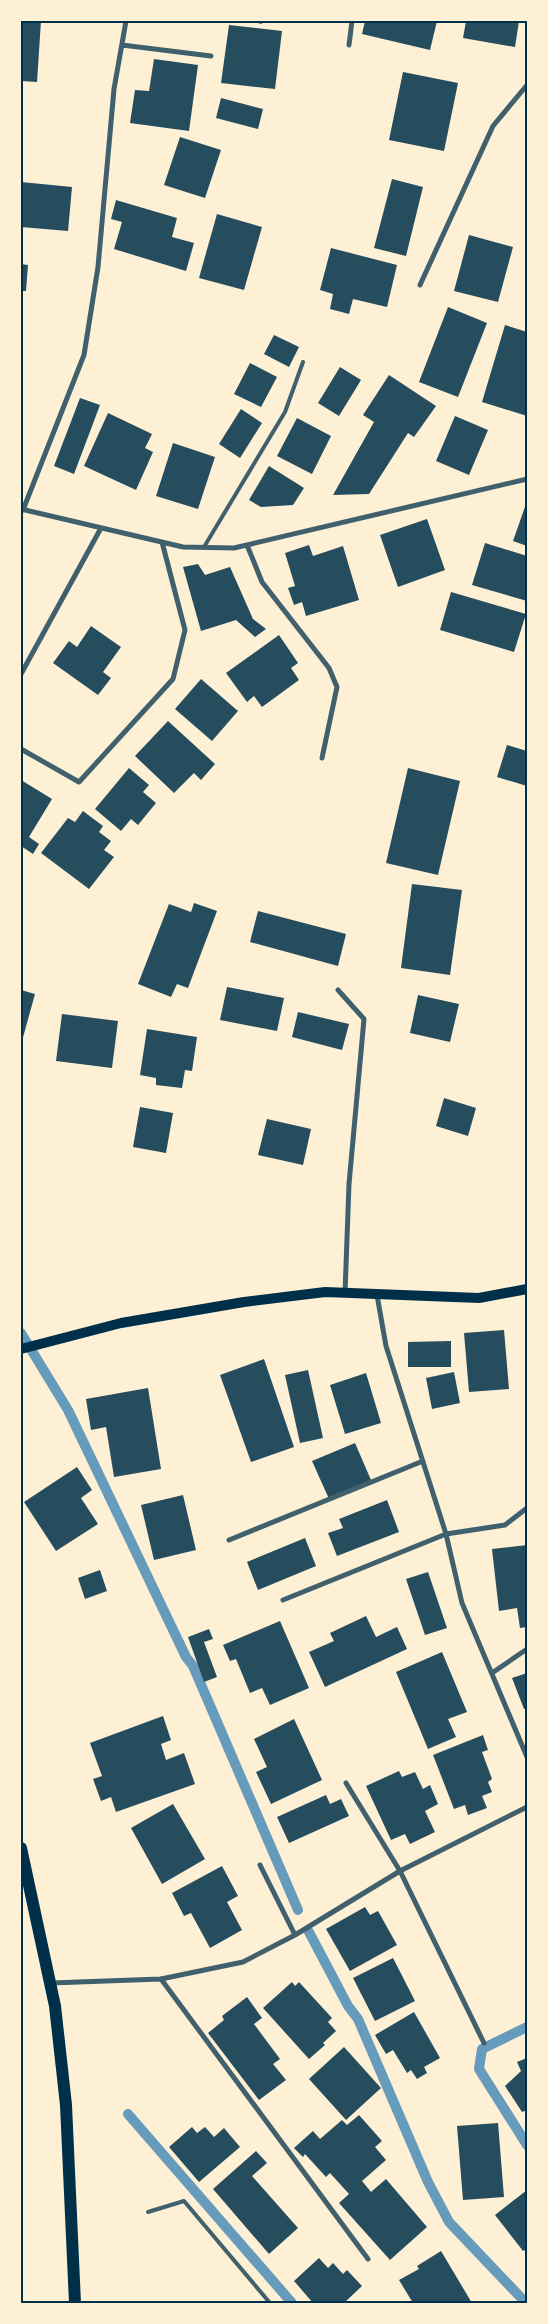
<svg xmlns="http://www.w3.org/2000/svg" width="548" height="2324" font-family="'Source Sans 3',sans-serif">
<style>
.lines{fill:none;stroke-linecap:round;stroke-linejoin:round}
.stream{stroke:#669bbc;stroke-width:10}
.building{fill:#264d5e}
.service{stroke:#3f606c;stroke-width:4}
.minor{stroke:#3f606c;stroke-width:5}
.secondary{stroke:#003049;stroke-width:10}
.primary{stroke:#003049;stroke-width:12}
.neatline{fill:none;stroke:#003049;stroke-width:2}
</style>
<rect width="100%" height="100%" fill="#fdf0d5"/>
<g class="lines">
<path class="stream" d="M21,1333l47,77 118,247 7,9 105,244
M309,1932l39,74 10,13 70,163 21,40 77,81
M527,2027l-45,22 -3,20 48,76
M128,2114l164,189"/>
</g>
<path class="building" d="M21,21h20l-4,61 -16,-1z
M249,21h13v3z
M365,21h72l-7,29 -68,-16z
M466,21h53l-4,26 -52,-9z
M229,25l53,6 -7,58 -54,-6z
M154,59l44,6 -9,66 -59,-8 5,-33 14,1z
M403,72l55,11 -14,68 -55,-11z
M221,98l42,11 -5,20 -42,-11z
M180,137l41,13 -16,48 -41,-13z
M392,179l31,8 -17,69 -32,-8z
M21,182l51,5 -4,44 -47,-4z
M116,200l61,18 -5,19 22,6 -8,28 -72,-22 8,-27 -11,-3z
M217,214l45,13 -18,63 -45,-12z
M469,235l44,12 -15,55 -44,-11z
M331,248l66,17 -10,42 -34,-8 -4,15 -19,-5 3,-15 -13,-4z
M21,264l7,1 -2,26h-5z
M448,307l39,16 -29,74 -39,-15z
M505,325l22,7v84l-45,-14z
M274,335l25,12 -10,20 -25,-13z
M250,363l27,14 -16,30 -27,-13z
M340,367l21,13 -22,36 -21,-13z
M389,375l47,31 -22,31 -6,-4 -39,61 -36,1 41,-73 -11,-7z
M80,398l20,7 -26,69 -20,-8z
M241,409l21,14 -22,35 -21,-14z
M108,413l44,21 -7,14 8,4 -17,38 -52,-24z
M455,416l33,14 -19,45 -33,-14z
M297,418l34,18 -19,38 -35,-18z
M173,443l42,14 -17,52 -42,-13z
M269,466l35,22 -11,17 -32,2 -12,-7z
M527,501v45l-14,-5z
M427,519l18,51 -47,17 -18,-52z
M485,543l42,13v45l-55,-16z
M309,545l4,11 30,-10 16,54 -53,16 -4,-14 -8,3 -6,-17 7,-2 -10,-33z
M198,564l7,11 25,-8 23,52 13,10 -11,8 -19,-17 -35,11 -18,-64z
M451,592l75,22 -12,38 -74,-22z
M91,626l30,21 -18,25 8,6 -13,17 -45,-32 16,-22 8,6z
M279,635l19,28 -7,5 8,12 -37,27 -8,-11 -7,6 -21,-29z
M201,679l37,32 -26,30 -37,-32z
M168,721l47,43 -14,16 -7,-7 -20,20 -39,-37z
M507,745l20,6v35l-30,-9z
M129,768l20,17 -6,7 13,11 -18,22 -7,-6 -10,12 -26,-22z
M408,768l52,13 -22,94 -52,-12z
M21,780l31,19 -23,38 10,7 -6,10 -12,-8z
M83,811l20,15 -4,6 12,9 -7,9 10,7 -25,32 -48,-36 27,-35 7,4z
M412,884l50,6 -12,85 -49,-7z
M194,903l23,8 -29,77 -11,-4 -6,13 -33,-13 31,-80 22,8z
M258,911l88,23 -8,32 -88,-24z
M227,987l57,11 -7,33 -57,-11z
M21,990l14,4 -13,47 -1,-1z
M418,995l41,9 -9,38 -40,-9z
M298,1012l51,12 -7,26 -50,-13z
M62,1014l56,7 -6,47 -56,-7z
M147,1029l50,8 -5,34 -7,-1 -3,18 -26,-3v-7l-16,-3z
M444,1098l32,10 -8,28 -32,-10z
M140,1107l33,6 -7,40 -33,-6z
M267,1119l44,10 -8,36 -45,-10z
M504,1330l5,59 -40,3 -5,-59z
M451,1341v26h-43v-25z
M264,1359l30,88 -43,15 -31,-87z
M308,1370l15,68 -23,5 -15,-68z
M454,1372l6,31 -28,6 -6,-31z
M366,1373l15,50 -36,11 -15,-49z
M148,1388l13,81 -47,8 -8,-50 -15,3 -5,-31z
M355,1443l16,37 -42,19 -17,-38z
M77,1467l15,23 -11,8 17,26 -42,27 -32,-49z
M183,1495l13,55 -42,10 -13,-55z
M387,1500l12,32 -62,24 -9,-23 15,-5 -4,-9z
M305,1538l11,28 -58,24 -11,-28z
M527,1545v82l-7,1 -3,-20 -18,3 -7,-62z
M100,1570l7,21 -22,8 -7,-21z
M428,1572l19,56 -22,7 -19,-56z
M366,1616l10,21 21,-10 10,22 -82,38 -16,-35 25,-11 -4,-8z
M280,1621l29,67 -39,17 -8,-17 -12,5 -14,-34 -6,2 -7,-16z
M209,1629l4,10 -9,3 13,35 -13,5 -16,-45z
M442,1652l25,60 -19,7 8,18 -28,12 -32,-77z
M527,1673v35l-3,1 -12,-31z
M163,1716l8,24 -10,4 5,16 18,-7 11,31 -79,28 -5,-15 -10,4 -8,-22 9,-3 -12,-33z
M294,1719l28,61 -51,24 -15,-32 11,-5 -13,-28z
M483,1735l5,15 -6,2 10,27 -4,3 4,10 -10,4 5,12 -19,7 -3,-10 -11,4 -21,-54z
M399,1771l3,6 13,-5 8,17 7,-4 8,19 -13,7 10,21 -25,12 -5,-10 -14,6 -25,-54z
M326,1795l4,9 11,-5 8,17 -60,27 -12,-26z
M173,1804l32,55 -43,25 -31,-56z
M222,1866l16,30 -11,6 15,28 -32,18 -19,-35 -7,3 -12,-23z
M365,1907l5,8 8,-4 19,34 -47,26 -24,-42z
M393,1958l22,43 -40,20 -22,-43z
M292,1982l3,4 4,-4 33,36 -4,4 8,9 -13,12 2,2 -16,14 -46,-51z
M247,1997l15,21 -8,6 26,35 -7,5 13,16 -27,20 -51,-67 16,-13 -2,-4z
M414,2012l26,46 -16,9 3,6 -10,6 -6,-9 -4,3 -14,-23 -7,4 -11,-19z
M344,2047l37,41 -35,32 -37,-41z
M527,2058v52l-5,2 -17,-26 16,-15 -4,-9z
M359,2115l23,26 -7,6 11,13 -24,21 9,11 15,-13 41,48 -37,33 -51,-57 10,-9 -19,-21 -4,4 -21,-23 -2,3 -9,-9 19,-17 7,8 22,-19 5,5z
M498,2123l6,74 -41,3 -6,-74z
M192,2127l5,6 8,-6 9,10 10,-9 16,19 -41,35 -30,-35z
M256,2151l11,12 -15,13 46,52 -29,26 -56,-65z
M527,2190v59l-4,2 -28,-36z
M441,2251l31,52h-59l-14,-23 20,-11 -2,-3z
M319,2258l9,10 5,-5 10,11 4,-4 15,16 -18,17h-31l-19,-22z"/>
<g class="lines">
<path class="service" d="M204,547l81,-135 18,-50
M148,2212l36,-11 86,102"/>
<path class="minor" d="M122,45l89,11
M349,45l3,-24
M420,285l73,-159 34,-41
M21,509l162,38 51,1 293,-69
M23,510l61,-155 14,-88 16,-178 12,-68
M247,545l15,37 67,86 8,19 -15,71
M21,674l80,-146
M21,749l58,33 94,-103 12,-49 -23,-88
M338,990l26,29 -15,165 -4,109
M377,1295l9,51 60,188 16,69 65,154
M229,1540l194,-79
M283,1600l163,-66 59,-9 22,-17
M492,1673l35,-24
M346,1783l54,88 84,172
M260,1865l35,70
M161,1979l207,280
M51,1983l110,-4 82,-17 52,-27 105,-64 127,-64"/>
<path class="secondary" d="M21,1349l100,-26 123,-21 81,-10 154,6 48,-9"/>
<path class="primary" d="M21,1848l34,158 11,99 9,198"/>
</g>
<rect width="548" height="2324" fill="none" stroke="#fdf0d5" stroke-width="45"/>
<rect x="22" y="22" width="504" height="2280" class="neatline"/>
</svg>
